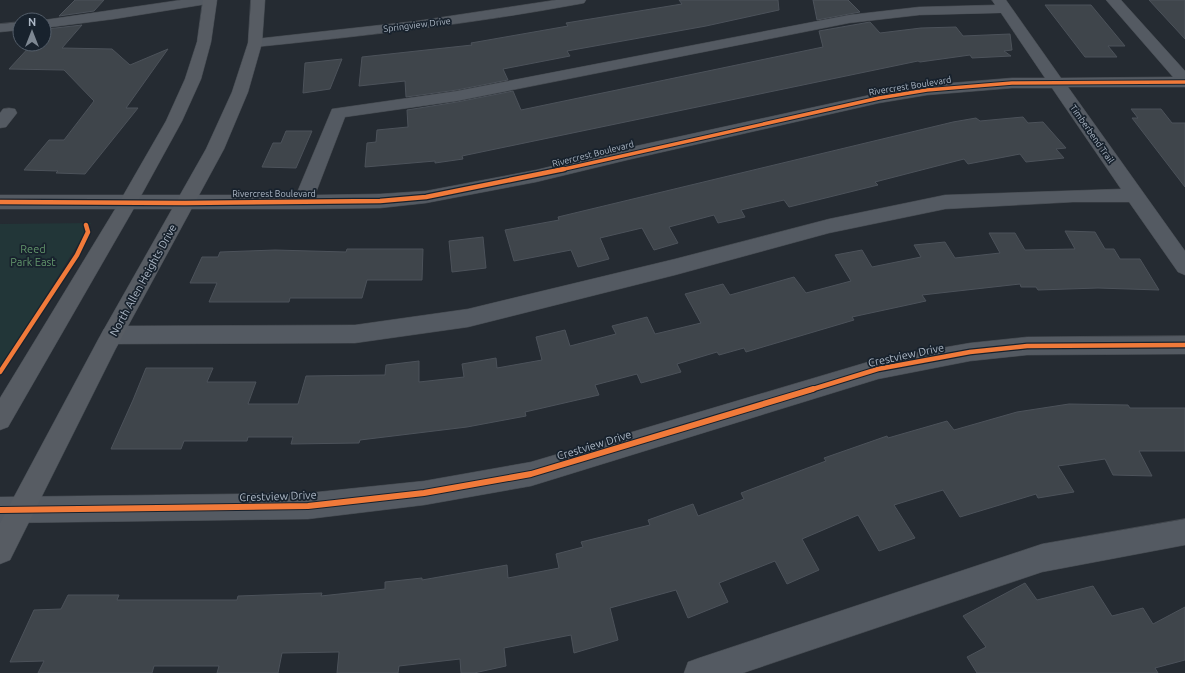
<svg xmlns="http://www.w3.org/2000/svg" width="1185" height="673" font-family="Ubuntu,sans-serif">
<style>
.green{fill:#223638}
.building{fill:#3f454b;stroke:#4c525a}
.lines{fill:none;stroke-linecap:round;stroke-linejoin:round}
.minor-casing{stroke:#42474d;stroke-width:1}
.major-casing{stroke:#42484f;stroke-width:1}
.minor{fill:#545a62;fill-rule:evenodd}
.major{fill:#575c63;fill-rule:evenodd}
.cycleway-far2-casing{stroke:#18222d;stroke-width:5.5}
.cycleway-far1-casing{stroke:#18222d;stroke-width:7}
.cycleway-casing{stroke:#18222d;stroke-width:8}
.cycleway-far2{stroke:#f17a3a;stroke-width:3.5}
.cycleway-far1{stroke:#f17a3a;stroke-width:4.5}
.cycleway{stroke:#f17a3a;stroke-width:6}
.labels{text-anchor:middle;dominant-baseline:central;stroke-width:3.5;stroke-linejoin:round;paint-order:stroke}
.far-street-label{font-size:9px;fill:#adb8c6;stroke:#18222d}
.park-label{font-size:11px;fill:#63976c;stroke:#18222d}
.street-label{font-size:11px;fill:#adb8c6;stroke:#18222d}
</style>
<rect width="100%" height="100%" fill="#252b32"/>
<path class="green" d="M91,223l-91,147v-146z"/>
<path class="building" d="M75,0h29l-10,11 -35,5z
M679,0h99l1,10 -73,16 -139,25 3,5 -67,13 5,11 -51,10 -51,7 -1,-16 -46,5 3,-29 110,-12 -1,-2 97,-17 -2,-3 116,-19z
M813,0h35l12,12 -43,8z
M1149,0h36v39z
M1045,5h46l34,41h-17l9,11h-32z
M870,22l10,11 41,-5 35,-1 7,9 47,-2 2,16 -8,1 7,5 -39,2 -2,-3 -50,7 -2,-1 -456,95 1,3 -28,4v-2l-70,6 2,-24 9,-1 1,-12 31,-3 -1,-17 50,-8 56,-11 8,19 302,-63 -4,-16z
M82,25l-20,23 50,1 18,16 38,-16 -42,59h12l-53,66 -29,-1 2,-2 -34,-1 25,-30h15l30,-39 -30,-31 -55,-1 23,-25h12v-12l3,-3z
M342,59l-12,30 -27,4 2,-30z
M1131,109h30l11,14h13v64l-53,-69h6z
M1023,117l5,6 15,-1 23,26 -10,1 8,9 -38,4 -6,-8 -52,10 -4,-5 -89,23 3,3 -89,22 -5,-7 -43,10 4,7 -27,6 -4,-8 -45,12 9,16 -24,7 -12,-22 -42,10 9,21 -31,8 -7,-17 -57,11 -9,-31 54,-10 -1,-3 395,-95 23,-4 4,3z
M286,131h26l-16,37 -34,-1 11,-24h8z
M1065,231l30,1 10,17h9l6,10h20l19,31 -61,-2 -60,2 -2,-3h-15l-1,-3 -98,11 4,6 -74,16 2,3 -108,32 -2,-4 -25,7 -2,-3 -40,12 4,8 -40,11 -4,-9 -42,11 4,10 -74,17 1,4 -59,11 -107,13 -1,3 -68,1 2,-7h-45l-1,4h-63l-3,8h-70l22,-49 13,-32h67l-6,14h49l-8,22h50l8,-28 79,-1 1,-10 33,-4v21l45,-5 -2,-13 34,-6 1,10 45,-8 -6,-23 29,-7 5,16 46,-12 -4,-8 35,-9 8,17 46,-11 -16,-29 38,-10 7,11 64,-18 12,16 45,-12 -16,-26 27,-5 10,17 49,-10 -7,-12 31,-3 10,16 45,-5 -11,-20h26l10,17 50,-1z
M483,237l3,31 -34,4 -3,-31z
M347,249h76l-1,31h-55l-5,18h-72l-1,4h-80l8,-19h-27l12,-26h16l2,-5 55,-2 71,2z
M1069,404l59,1 2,3h55v43h-46l13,25 -39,-1 -8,-16 -47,7 16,26 -36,6 -2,-4 -76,23 -17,-27 -49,15 21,33 -36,13 -21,-36 -56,24 17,31 -32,14 -12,-23 -56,22 9,19 -40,16 -12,-28 -66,18 8,32 -44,13 -3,-18 -67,13 2,18 -32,7h-13l-1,-14 -61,7 -1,7h-61l2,-21 -57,1 -4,20h-61l2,-7h-65l-2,7h-114l6,-12 -34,1 24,-52 27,-1 7,-14h51l-2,5h120l1,-4 84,-3 -1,3 64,-7v-7l37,-4v2l85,-15 1,13 51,-10 -3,-14 27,-7 -2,-5 69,-17 -2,-5 45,-16 5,12 46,-17 -3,-6 85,-32 -2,-3 63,-22 1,2 59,-17 7,9 63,-18z
M1025,583l12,17 56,-14 19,30 31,-8 10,16 32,-17v53l-30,8 3,5h-181l-10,-16 19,-10 -23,-31z"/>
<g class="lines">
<g class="minor-casing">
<path id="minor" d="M181,0h33l-2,3 -5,1 -93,15 -70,9v-8h-1h1z
M556,0h30l-2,3 -5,1c-107,20 -215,32 -324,43l-5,-1 -2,-3 2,-3 5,-1 162,-18z
M992,0h14l55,78 112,-1 -67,-77h15l64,71v16h-117l117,164v24l-7,-3 -49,-70h-56l-128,7 -116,24 -154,42 -207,52 -113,16 -243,1 -8,-3 -3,-6 3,-6 8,-3 243,-1 113,-16 207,-50 154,-40 116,-24 176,-6 -69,-101h-40l-85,7 -48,8 -252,57 -91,22 -110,21 -46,5 -77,1h-303v-14h296l36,-86 125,-18 392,-76 70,-8 76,-2zM1001,13l44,65h-33l-85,7 -48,8 -252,55 -91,22 -110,21 -46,3 -65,1 30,-78 112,-16 392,-78 70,-8z
M20,22v8l-20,2v-8z
M9,108l6,1 2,4 -11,14 -6,1v-15l3,-4z
M1185,336v18l-158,1 -57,6 -92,18 -347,107 -107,19 -116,14 -308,4v-26l308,-4 116,-12 107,-19 347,-103 92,-16 57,-6z
M1185,519v26l-143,27 -299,101h-59l4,-11 11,-4 343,-114z"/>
</g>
<g class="major-casing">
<path id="major" d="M203,0h14l-6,42 -10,37 -19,42 -45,82 -129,224 -8,3v-32l120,-197 46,-80 19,-42 12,-37z
M251,0h14l-3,43 -14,49 -24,57 -109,201 -105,210 -10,4v-41l99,-185 107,-189 26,-57 16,-49z"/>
</g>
<use href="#minor" class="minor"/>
<use href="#major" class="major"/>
<g class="cycleway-far2-casing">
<path id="cycleway-far2" d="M560,170l319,-72 48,-8 85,-7 173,-1"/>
</g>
<g class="cycleway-far1-casing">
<path id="cycleway-far1" d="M0,202l185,1 195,-2 46,-4 138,-28
M0,372l77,-117 11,-23 -2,-7
M810,390l68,-21 92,-17 57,-6 158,-1"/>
</g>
<g class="cycleway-casing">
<path id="cycleway" d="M0,510l308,-4 116,-13 107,-19 282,-85"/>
</g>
<use href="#cycleway-far2" class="cycleway-far2"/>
<use href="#cycleway-far1" class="cycleway-far1"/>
<use href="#cycleway" class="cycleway"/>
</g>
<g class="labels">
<g class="far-street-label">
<text transform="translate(417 25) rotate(-7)">Springview Drive</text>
<text transform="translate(910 86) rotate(-9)">Rivercrest Boulevard</text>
<text transform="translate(1092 134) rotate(55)">Timberbend Trail</text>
<text transform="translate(593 154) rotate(-14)">Rivercrest Boulevard</text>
<text x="274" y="194">Rivercrest Boulevard</text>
</g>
<g class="park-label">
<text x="33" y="249">Reed<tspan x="33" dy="13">Park East</tspan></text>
</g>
<g class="street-label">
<text transform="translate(143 280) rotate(-61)">North Allen Heights Drive</text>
<text transform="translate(906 355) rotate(-12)">Crestview Drive</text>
<text transform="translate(594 445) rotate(-17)">Crestview Drive</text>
<text transform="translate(278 496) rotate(-2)">Crestview Drive</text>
</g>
</g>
<g transform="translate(32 32)"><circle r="19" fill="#18222d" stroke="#545e6a"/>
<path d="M0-3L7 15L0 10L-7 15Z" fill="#7d8792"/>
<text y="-6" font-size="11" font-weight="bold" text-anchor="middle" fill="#adb8c6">N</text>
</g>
</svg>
